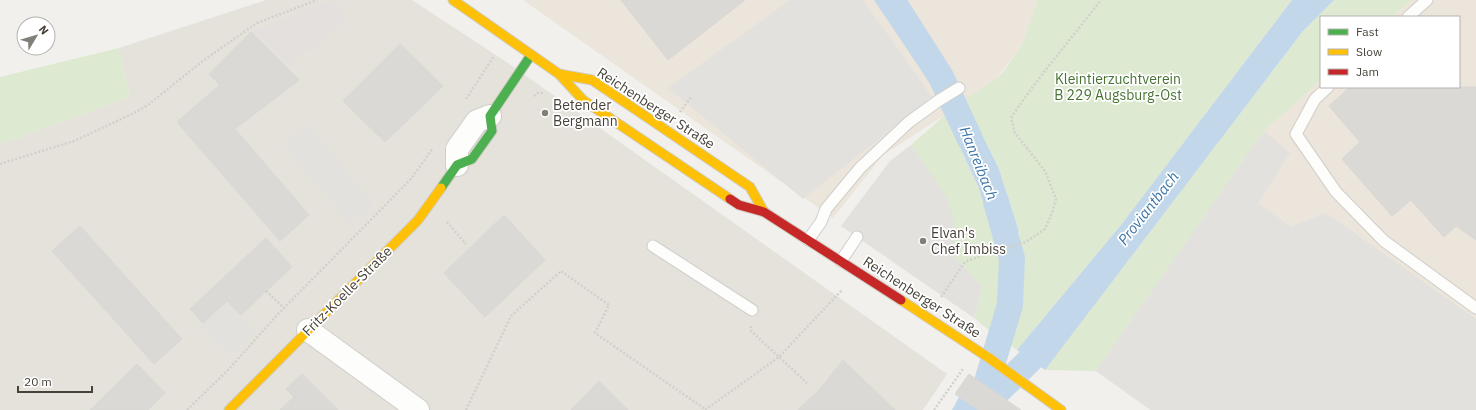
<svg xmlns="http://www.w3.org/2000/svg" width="1476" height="410" font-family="'IBM Plex Sans',sans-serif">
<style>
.residential{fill:#e5e2db}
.commercial{fill:#ebe5db}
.industrial{fill:#e3e0dd}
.green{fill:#dde9d0}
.parking{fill:#e3e1de}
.water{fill:#c2d8ea}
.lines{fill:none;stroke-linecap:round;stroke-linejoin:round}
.canal{stroke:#c2d8ea;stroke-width:26}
.building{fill:#dbd9d5;stroke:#d9d7d3}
.lane-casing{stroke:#cfceca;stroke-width:13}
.street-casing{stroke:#cfceca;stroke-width:24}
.fast-casing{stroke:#cfcdc4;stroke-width:11}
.slow-casing{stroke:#cfcdc4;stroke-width:11}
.jam-casing{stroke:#cfcdc4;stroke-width:11}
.path{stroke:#d1d0cb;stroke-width:2.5;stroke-dasharray:2 2;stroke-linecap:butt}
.lane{stroke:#fdfdfc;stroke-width:11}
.street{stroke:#fdfdfc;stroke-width:22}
.fast{stroke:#4caf50;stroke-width:9}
.slow{stroke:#ffc107;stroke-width:9}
.jam{stroke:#c62828;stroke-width:9}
.poi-dot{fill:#827f78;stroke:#fff;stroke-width:1.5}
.labels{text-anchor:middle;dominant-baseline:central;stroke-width:3.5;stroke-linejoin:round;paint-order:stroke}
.park-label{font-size:14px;fill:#477233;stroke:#fff}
.poi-label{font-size:14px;fill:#474239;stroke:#fff;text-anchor:start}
.street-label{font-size:14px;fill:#474239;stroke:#fff}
.water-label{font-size:15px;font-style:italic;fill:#3e75a7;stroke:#fff}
</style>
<rect width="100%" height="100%" fill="#f1f0ed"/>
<path class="residential" d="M266,0h146l96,63 439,311 -24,36h-923v-267l15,-4 115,-42 -11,-49z"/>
<path class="commercial" d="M523,0h515l-16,45 -25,33 -52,37 -62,40 -50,63z
M1412,0h64v410h-326l-54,-39 168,-240 57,-51v7h138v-70h-67z"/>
<path class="industrial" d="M334,0l15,20 -102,77 4,-65z"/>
<path class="green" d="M1038,0h254l-171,225 -104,125 -8,-6 12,-34 2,-55 -4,-23 -20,-63 -34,-69 32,-22 6,-6 19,-27z
M1334,0h78l-20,17h-71v63l-57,51 -168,240 -51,-1 258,-339z
M119,48l11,49 -115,42 -15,4v-66z
M945,115l33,71 17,52 1,13 5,10 -2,33 -8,38 -17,-14 8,-31 -28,-31v-34l-43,-77z"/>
<path class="parking" d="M790,0h73l69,97 -129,102 -135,-111z
M308,125l66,79 -24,20 -66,-79z
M1264,131l26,22 -32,50 33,24 35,-14 150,106v91h-325l-55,-39z
M911,145l35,51 8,26v34l28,31 -8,31 -133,-92 49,-65z
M227,301l28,31 -26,25 -28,-31z"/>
<path class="water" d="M874,0h27l49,70 -19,15z
M1292,0h42l-31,31 -258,339 -28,-20 104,-125z
M965,100l34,69 20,63 -24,6 -17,-52 -33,-71z
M1023,255l-2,55 -12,34 -18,-12 8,-38 2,-33z
M959,397l19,13h-26z"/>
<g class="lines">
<path class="canal" d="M892,0l49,77 29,62
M979,408l31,-103 2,-47 -16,-56
M979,410l52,-51 22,-28"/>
</g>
<path class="building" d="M621,0h124l-77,60z
M251,32l48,48 -64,49 74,86 -29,26 -103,-119 43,-37 -11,-11z
M400,44l43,42 -58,56 -42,-41z
M1350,87h126v153l-20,-14 -12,11 -33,-37 -19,16 -50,-57 18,-17 -31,-36z
M504,215l41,45 -60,57 -41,-44z
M80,226l102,113 -28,25 -102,-113z
M266,238l26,29 -51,48 -14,-14 -24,22 -13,-14z
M843,360l52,50h-97l23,-22z
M137,364l28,29 -17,17h-58z
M302,374l36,36h-58l14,-13 -8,-8z
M969,374l52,36h-43l-23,-16z
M599,381l29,29h-57z"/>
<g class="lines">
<g class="lane-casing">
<path id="lane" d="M1408,17l19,-17
M1328,87l-13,12 -19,35 40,58 48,49 92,67
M808,240l13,-18 5,-13 34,-41 49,-46 29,-21 21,-13
M653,246l99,64
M841,261l16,-24"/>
</g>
<g class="street-casing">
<path id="street" d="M457,165v-16l20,-28 13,-5
M308,330l110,80"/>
</g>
<g class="fast-casing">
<path id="fast" d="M441,188l16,-23 15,-6 20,-28 -2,-15 41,-61"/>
</g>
<g class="slow-casing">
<path id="slow" d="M453,0l106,74 24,26 147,99
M559,74l33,6 158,107 14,25
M901,300l88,58 72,52
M229,410l189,-190 23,-32"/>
</g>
<g class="jam-casing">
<path id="jam" d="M730,199l9,6 25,7 137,88"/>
</g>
<path class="path" d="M534,96l3,-3h7
M466,99l28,-43
M680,112l11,-15
M0,164l74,-23 60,-28 14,-8 56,-45 53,-37 60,-23
M447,222l19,22
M266,291l18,17
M941,297l24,-35 31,-12 30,-8 19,-13 7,-16 4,-14 -11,-28 -30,-38 -4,-15c27,-41 60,-79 90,-118
M751,326v5l56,52
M187,410l40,-39 52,-58 132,-134 22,-31
M466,410l45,-94 50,-45 48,34 -14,28 110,76
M705,410l74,-53 63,-67
M934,410l29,-41"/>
<use href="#lane" class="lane"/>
<use href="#street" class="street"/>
<use href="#fast" class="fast"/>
<use href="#slow" class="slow"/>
<use href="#jam" class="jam"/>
</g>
<g class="poi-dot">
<circle cx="545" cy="113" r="4"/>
<circle cx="923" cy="241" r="4"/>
</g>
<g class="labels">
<g class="park-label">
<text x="1118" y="79">Kleintierzuchtverein<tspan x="1118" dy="16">B 229 Augsburg-Ost</tspan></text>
</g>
<g class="poi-label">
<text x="553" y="105">Betender<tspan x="553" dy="16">Bergmann</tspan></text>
<text x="931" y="233">Elvan's<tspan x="931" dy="16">Chef Imbiss</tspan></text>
</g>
<g class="street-label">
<text transform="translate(656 108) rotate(33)">Reichenberger Straße</text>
<text transform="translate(347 291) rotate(-45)">Fritz-Koelle-Straße</text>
<text transform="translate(922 297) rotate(33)">Reichenberger Straße</text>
</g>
<g class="water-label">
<text transform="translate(979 163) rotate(68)">Hanreibach</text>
<text transform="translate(1148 208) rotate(-52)">Proviantbach</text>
</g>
</g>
<rect x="1320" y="16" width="140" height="72" fill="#ffffff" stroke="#b5b3b0"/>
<rect x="1328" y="29" width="20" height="6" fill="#4caf50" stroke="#b5b3b0"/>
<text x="1356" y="36" font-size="12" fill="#474239">Fast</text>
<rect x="1328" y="49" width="20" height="6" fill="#ffc107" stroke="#b5b3b0"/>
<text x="1356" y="56" font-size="12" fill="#474239">Slow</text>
<rect x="1328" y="69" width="20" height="6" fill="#c62828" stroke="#b5b3b0"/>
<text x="1356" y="76" font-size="12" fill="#474239">Jam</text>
<g transform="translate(36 36) rotate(52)"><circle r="19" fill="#ffffff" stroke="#b5b3b0"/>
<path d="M0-3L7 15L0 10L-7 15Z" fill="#827f78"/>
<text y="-6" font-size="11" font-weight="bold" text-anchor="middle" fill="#474239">N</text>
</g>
<path d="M18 386v6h74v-6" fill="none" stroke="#474239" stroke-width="2"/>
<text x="24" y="386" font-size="12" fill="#474239" stroke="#ffffff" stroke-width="3" paint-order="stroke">20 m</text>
</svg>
